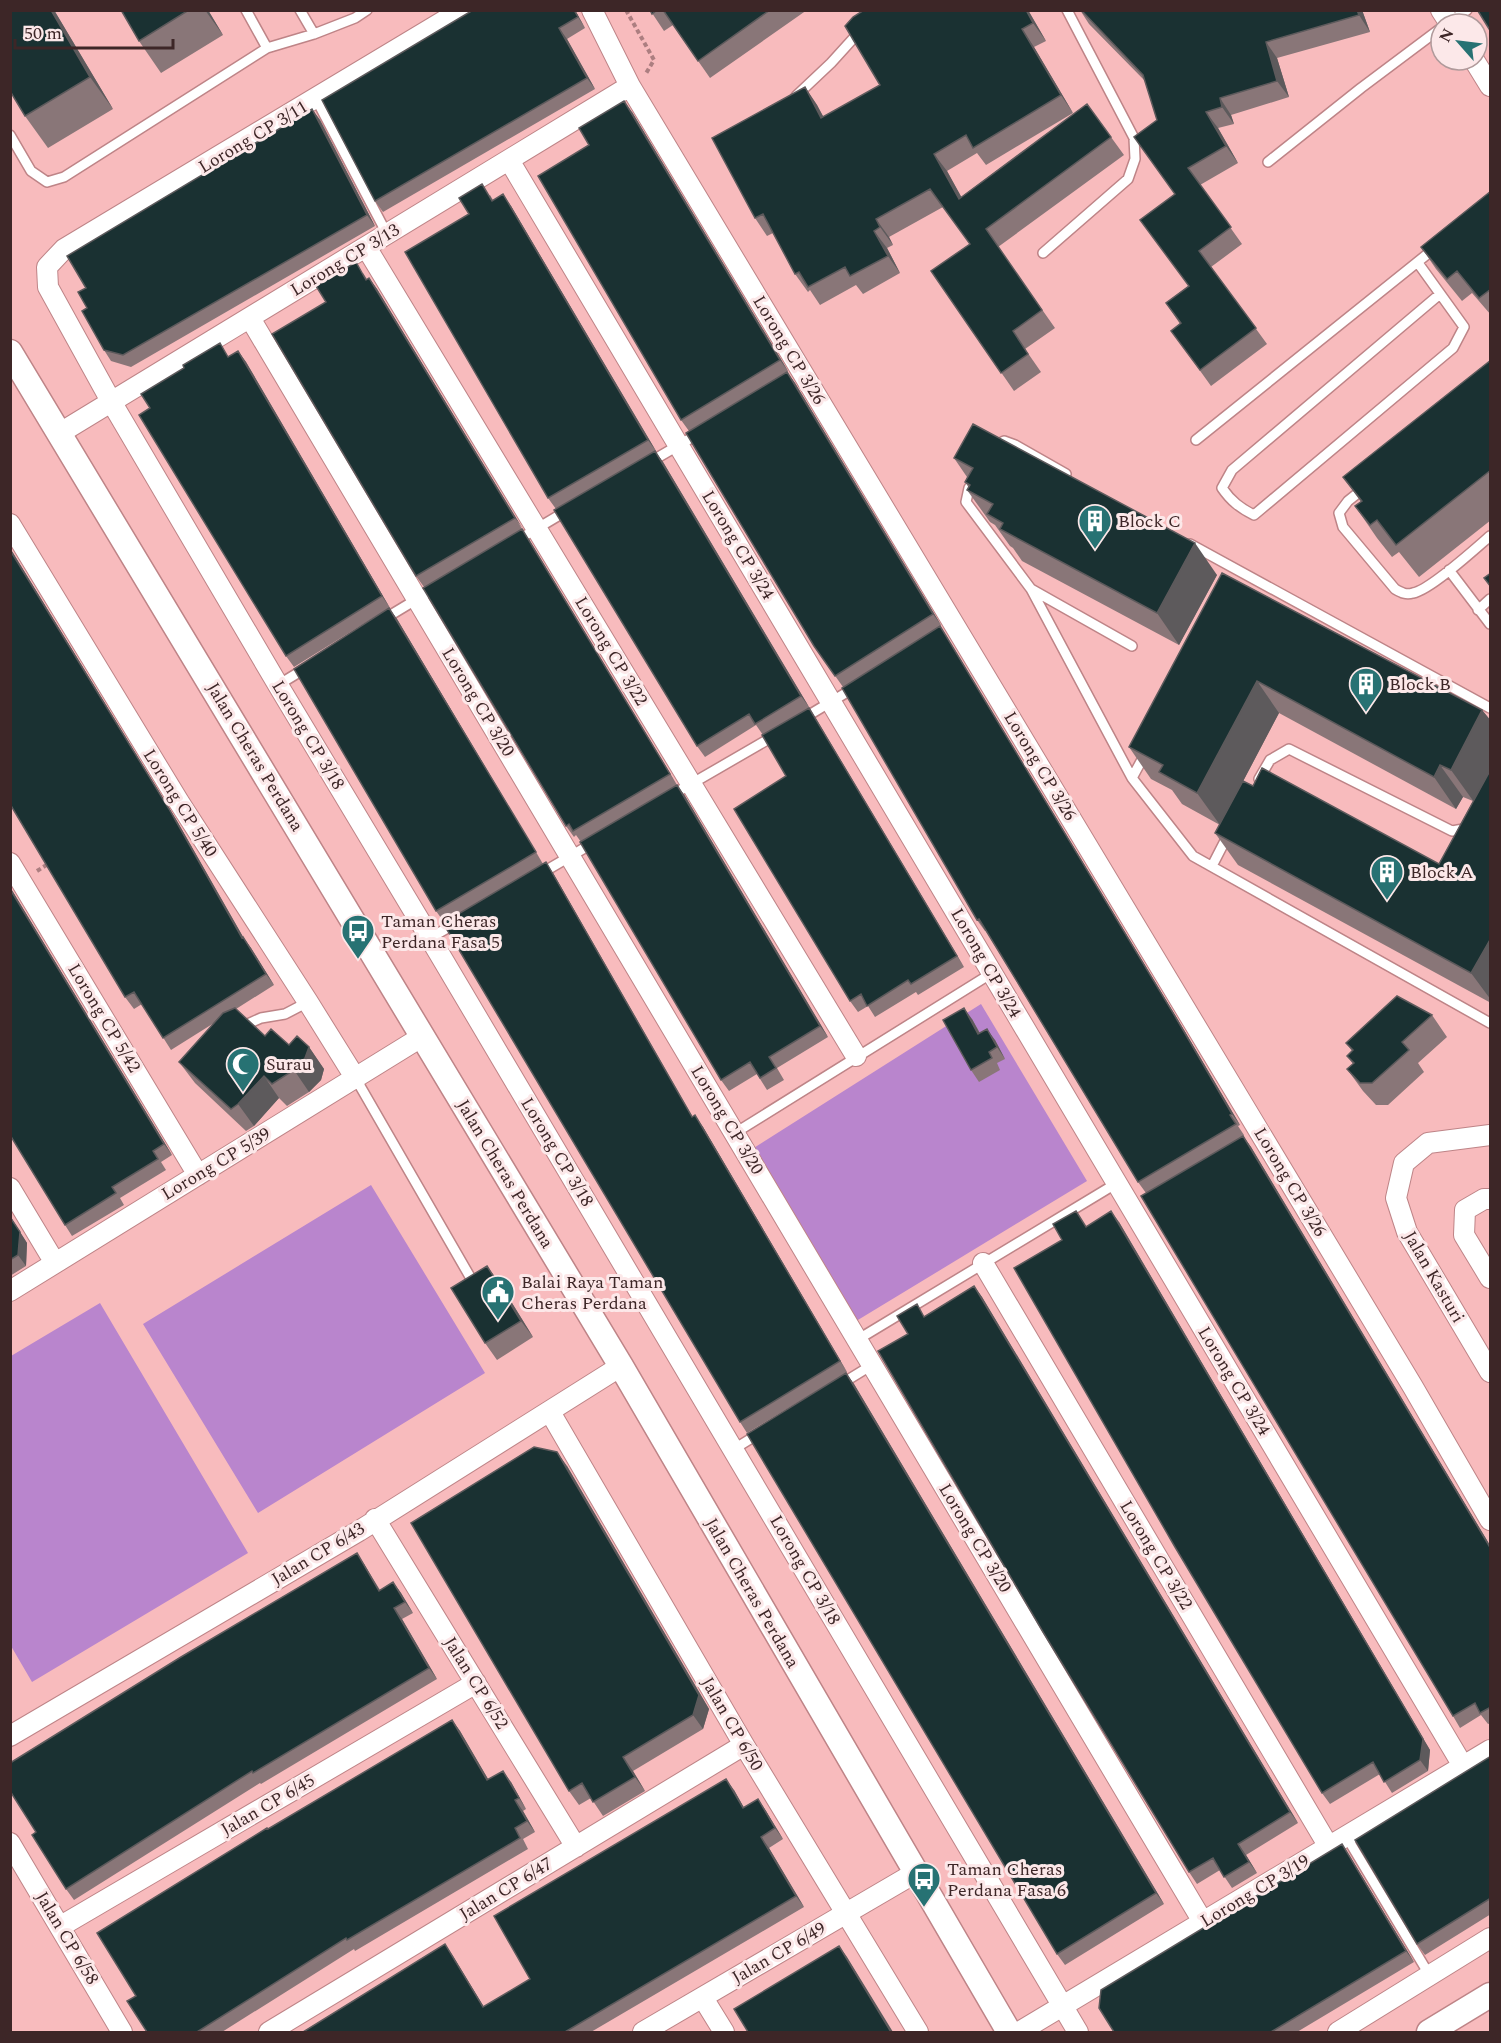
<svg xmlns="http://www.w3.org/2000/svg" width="1501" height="2043" font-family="Spectral,serif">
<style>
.green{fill:#b985cd}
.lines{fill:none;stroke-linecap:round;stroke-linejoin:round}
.service-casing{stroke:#be8487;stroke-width:12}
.minor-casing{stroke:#be8487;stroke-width:22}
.tertiary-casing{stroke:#be8487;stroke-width:27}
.path{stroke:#ac7e80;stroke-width:4;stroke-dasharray:4.5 3;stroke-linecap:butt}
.service{stroke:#fff;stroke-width:9}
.minor{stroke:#fff;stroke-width:20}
.tertiary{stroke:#fff;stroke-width:24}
.wall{fill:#897678}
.shaded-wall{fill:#5d5a5c}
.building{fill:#1a3132;stroke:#5d5a5c;stroke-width:1.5}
.labels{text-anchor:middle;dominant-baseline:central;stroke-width:6;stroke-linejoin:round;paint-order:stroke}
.street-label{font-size:18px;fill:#3d2627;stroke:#fce8e9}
.poi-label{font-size:18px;fill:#3d2627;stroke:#fce8e9;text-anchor:start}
</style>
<rect width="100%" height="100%" fill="#f8bbbd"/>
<path class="green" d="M981,1004l106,177 -239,145 -99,-175z
M371,1185l114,188 -227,140 -115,-189z
M100,1303l148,250 -216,129 -21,-36v-290z"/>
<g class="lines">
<g class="service-casing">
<path id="service" d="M246,10l21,38
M300,10l14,24
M1448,23l19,-13
M796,96l35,-33 29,-32
M316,99l71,135
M10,135l21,36 16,11 17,-5 203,-129 47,-14 41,-16 12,-8
M1268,162l93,-74 80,-60
M1043,253l85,-74 7,-20 -1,-21 -67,-128
M1418,263l46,64 -11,21 -199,167c-14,-7 -23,-14 -32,-27l10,-18 208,-176
M1196,440l239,-192
M998,444l6,-3 11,4 51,29
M650,462l48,-28
M973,482l-4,6 -3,14 65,87
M1363,489l-15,12 -9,12 4,14 52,62c7,4 11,6 18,4 17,-3 62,-44 77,-57
M516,541l52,-31
M1190,544l300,164
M1449,570l41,54
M1478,610l12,-11
M384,619l53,-32
M1132,646l-101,-57 101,189 61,78 297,167
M278,685l28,-17
M804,718l50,-30
M1132,778l13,-24
M1259,779l11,-19 19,-11 163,82 17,-3
M672,795l102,-59
M1212,866l17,-33
M540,874l53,-31
M430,938l26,-15
M241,1027l20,-9 24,-4 23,-12
M356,1079l117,203
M735,1133l257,-160
M857,1340l260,-157
M841,1384l31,-19
M734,1449l26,-16
M1346,1836l84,140"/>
</g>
<g class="minor-casing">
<path id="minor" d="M462,10l-398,239 -17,18 1,20 64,116 166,282 152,253 648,1094
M592,10l38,76 783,1301 77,133
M1441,10l9,14
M1474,60l16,26
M509,160l954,1606
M366,247l490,809
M250,318l953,1604
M60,433l570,-347
M10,524l169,278 129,200 48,77
M10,863l188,312
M1490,1135l-62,8 -24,20 -8,35 11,34 83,140
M10,1188l45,75
M1490,1199h-6l-19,11 -1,25 26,43
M983,1263l346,584
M10,1291l413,-255
M550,1412l194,333 174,287
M375,1519l201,328
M10,1736l349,-205 262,-165
M10,1843l112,189
M61,1926l415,-243
M703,1998l21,34
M269,2032l475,-287
M643,2032l272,-159
M1019,2032l471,-282
M1338,2032l152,-94"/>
</g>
<g class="tertiary-casing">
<path id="tertiary" d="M10,352l611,1014 388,666
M1429,2032l61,-37"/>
</g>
<path class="path" d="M626,10l28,50 -9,15
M37,871l14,-9"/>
<use href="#service" class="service"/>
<use href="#minor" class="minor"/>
<use href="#tertiary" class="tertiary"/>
</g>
<path class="wall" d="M54,10l59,99 -65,39 -23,-32z
M121,10h87l15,25 -62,38 -22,-32z
M575,10l10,18 -18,11 28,50 -212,123 -8,-11z
M650,10h157l-97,68 -37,-53 -9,6z
M1028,10l18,31 -12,6 39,66 -87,52 -9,-12 -30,18 14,26 126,-93 37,51 -126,92 57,81 -30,21 16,23 -27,19 -83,-120 39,-27 -27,-37 -54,30 4,8 -6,3 13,25 -37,21 -7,-9 -36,20 -10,-15 -2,2 -13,-18 -22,-41 -6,3 -12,-18 50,-131 12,18 6,12z
M1080,10h282l8,22 -93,26 12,39 -58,18 3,9 -16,4 20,35 -38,22 42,59 -31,23 56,77 -56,42 -28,-39 -3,-23 -14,-21 22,-17 -13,-92 -41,-57 23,-17 -12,-39 -56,-57z
M312,109l8,11 55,106 -244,141 -20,-6 -7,-11 -17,-42 -1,-20z
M632,112l156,259 -1,1 8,11 146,242 -1,1 7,11 237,393 56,95 -2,1 6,9 -1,1 8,11 240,400v176l-3,1 -7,-9 -21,13 -7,-12 -307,-523 -8,-11 -152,-251h-1l-8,-11 -134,-233 -29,-41 -125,-215 -8,-11 -92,-275z
M1491,191v124l-19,-22 -10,8 -26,-32 -15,-22z
M490,195l3,5 18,6 145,245h-1l8,11 301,505 -46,28 -2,-3 -41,25 -7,-11 -10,6 -8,-11 -64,-225 -23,-41 -7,-10 -51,32 -8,-11 -141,-237 -8,-11 -79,-284z
M363,273l4,6 2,-1 8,11 300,496 8,11 143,241 -51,31 7,12 -17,10 -10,-16 -28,17 -8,-11 -140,-238 -5,-7 -2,2 -8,-11 -142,-239 -8,-11 -90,-274z
M238,351l8,11 144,246h-1l8,11 146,245 10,9 140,244 10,10 144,245 -1,1 8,11 310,520 -99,61 -8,-11 -219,-576 -91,55 -7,-11 -296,-500 -8,-11 -55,-298 -87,54 -8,-11 -136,-248 34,-40 45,-11z
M1491,360v160l-72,57 -20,-25 -7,5 -15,-19 -22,-32 6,-4 -18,-25z
M954,458l263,117 -38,70 -157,-84 -9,-13 -3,-2 -15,-21 -5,-3 -23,-32 2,-2 -4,-6 2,-5z
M10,548l167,273 66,116 8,11 23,37 -38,24 29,27 24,9 20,2 15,22 -3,11 -12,12 -22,14 -8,-8 -25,28 -8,5 -51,-48 -16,-21 35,-39 -43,27 -29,-46 -8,5 -9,-12 -115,-193z
M1222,573l260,137 9,11v282l-253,-138 -23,-32 38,-47 186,78 34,-63 -10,-4 -7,12 -177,-96 -59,112 -38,-21 -10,-14 -21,-11 -22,-32z
M10,887l162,268 -11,7 5,8 -46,28 4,7 -52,31 -7,-11 -55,-90z
M1432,1015l15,22 -29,26 6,9 -36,33h-12l-13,-14 -16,-22 6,-5 -6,-8 5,-5 -6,-8z
M972,1019l8,14 15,7 10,19 -8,4 3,7 -21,12 -8,-12z
M10,1216l17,27 -1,23 -16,10z
M1119,1222l311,528 -2,21 -36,22 -12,-19 -50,30 -8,-11 -236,-567z
M499,1282l34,55 -36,23 -12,-17z
M974,1286l8,11 316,526 -52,32 11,18 -25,15 -12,-18 -23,14 -8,-12 -281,-538 17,-18z
M567,1466l142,243 -6,20 -70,42 12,20 -42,25 -12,-18 -12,7 -10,-14z
M364,1564l16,26 13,-8 8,11 12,20 -11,6 35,60 -176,105 -1,-1 -186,117 -8,-11 -30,-57z
M452,1720l8,11 28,48 23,3 15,27 -3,2 12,21 -12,7 5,10 -173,102 -1,-2 -132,83h-75l-11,-36 132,-167z
M1491,1756v158l-66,41 -8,-11z
M734,1790l10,18 14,-9 8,12 17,28 -14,9 35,59 -213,125h-288l142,-88 39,63 46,-28z
M1349,1855l65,107 -117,70h-183z"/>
<path class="shaded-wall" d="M51,10h3l59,99 -23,-32z
M205,10h3l15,25z
M574,10h1l10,18 -7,-11z
M1026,10h2l18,31 -13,-18z
M1357,10h5l8,22 -11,-17z
M559,28l8,11 28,50 -8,-11z
M1022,29l12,18 39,66 -12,-18z
M1266,42l11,16 12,39 -12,-16z
M805,87l12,18 17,31 -13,-18z
M1220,98l11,17 3,9 -12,-17z
M624,101l8,11 156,259 -8,-11z
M312,109l8,11 55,106 -8,-11z
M1206,112l12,16 20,35 -12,-17z
M934,154l13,17 25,45 -13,-17z
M503,194l8,12 145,245 -8,-11z
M876,219l13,18 4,8 -13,-18z
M874,231l13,17 13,25 -12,-17z
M369,278l8,11 146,240 -8,-11z
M238,351l8,11 144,246 -8,-12z
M787,372l8,11 146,242 -8,-11z
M655,451l8,11 146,245 -8,-11z
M522,529l8,12 147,244 -7,-11z
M1195,543l22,32 -38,70 -22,-32z
M10,548l167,273 73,128 -8,-11 -232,-388z
M389,608l8,11 146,245 -7,-12z
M940,626l7,11 237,393 56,95 -8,-11z
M1257,681l22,32 -59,112 -23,-32z
M809,708l7,11 148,248 -7,-11z
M1482,710l9,11v48l-17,33 -23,-32z
M1440,765l23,32 -7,12 -22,-32z
M677,785l8,11 143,241 -8,-11z
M546,862l7,11 146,256 -7,-12z
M10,887l162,268 -8,-11 -154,-255z
M243,937l8,11 23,37 -8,-11z
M1491,938v62l-20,-27z
M964,1008l8,11 14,26 -8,-11z
M987,1029l8,11 10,19 -8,-12z
M309,1047l15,22 -3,11 -12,12 -15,-22z
M264,1076l15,22 -25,28 -16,-22z
M695,1115l8,12 144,245 -7,-11z
M1243,1136l8,11 240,400v2z
M1111,1211l8,11 311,528 -2,21 -8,-11z
M10,1216l17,27 -1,23 -8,-11z
M487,1266l12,16 34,55 -12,-16z
M974,1286l8,11 316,526 -8,-11z
M846,1373l8,11 310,520 -8,-11z
M557,1452l10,14 142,243 -6,20 -10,-14z
M357,1553l7,11 22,38 -7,-11z
M393,1582l8,11 12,20 -8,-11z
M394,1608l8,11 35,60 -8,-11z
M452,1720l8,11 35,60 -8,-11z
M623,1757l10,14 12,20 -10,-14z
M503,1771l8,11 15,27 -7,-11z
M726,1779l8,11 17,30 -8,-12z
M758,1799l8,12 17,28 -8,-11z
M515,1800l8,11 12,21 -8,-11z
M761,1837l8,11 35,59 -8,-11z
M1238,1844l8,11 11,18 -8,-11z
M1342,1844l7,11 65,107 -8,-11z
M445,1944l8,12 38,63 -8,-12z
M839,1946l8,11 46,75h-2z"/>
<path class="building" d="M10,10h41l39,67 -65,39 -15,-25z
M121,10h68l-50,31z
M473,10h101l4,7 -19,11 28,50 -212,123 -53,-101z
M650,10h7l-5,4z
M663,10h107l-72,51z
M864,10h162l7,13 -11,6 39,66 -88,53 -7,-13 -32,19 25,45 128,-95 24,33 -125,92 56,81 -29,21 15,23 -27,19 -70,-102 39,-27 -40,-55 -54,30 4,8 -6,4 14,25 -38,20 -5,-9 -37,20 -9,-15 -4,2 -32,-60 -8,4 -43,-80 93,-51 16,31 59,-33 -35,-59 8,-9z
M1081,10h276l2,5 -93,27 11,39 -57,17 2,9 -16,5 20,34 -38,22 43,59 -32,24 57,77 -56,42 -29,-39 10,-8 -15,-20 23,-17 -49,-66 35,-26 -41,-57 23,-17 -14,-45z
M1479,10h12v22l-13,-21z
M624,101l156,259 -99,60 -143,-244 51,-31 -10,-17z
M312,109l55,106 -244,140 -19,-5 -22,-39 5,-3 -9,-16 8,-4 -19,-32z
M482,184l10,17 11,-7 145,246 -100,58 -143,-246 64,-38 -10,-16z
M1491,191v98l-12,9 -22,-27 -10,8 -26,-32z
M356,262l10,18 3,-2 146,240 -99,58 -144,-242 54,-32 -10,-16z
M220,343l8,14 10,-6 144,245 -96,60 -147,-241 11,-7 -9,-14 43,-26 -1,-3z
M1491,360v110l-95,75 -19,-25 -7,5 -15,-19 7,-5 -19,-24z
M787,372l146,242 -98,62 -21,-30 -128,-213z
M973,424l222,119 -38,70 -157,-84 3,-6 -16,-9 6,-10 -26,-14 3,-5 -5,-3 8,-14 -19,-10z
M655,451l146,245 -46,28 -6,-10 -52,32 -143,-236z
M522,529l148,245 -97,57 -4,-7 -3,2 -143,-238z
M10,550l159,259 73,129 1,-1 23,37 -103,64 -29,-46 -9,5 -115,-193z
M1222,573l260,137 -31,60 -11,-5 -6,12 -177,-96 -60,112 -38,-21 4,-7 -34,-18z
M1491,573v14l-7,-9z
M389,608l147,244 -100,59 -142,-242z
M940,626l236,392 56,96 -2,1 6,9 -98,58 -137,-227 -22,-36 -2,1 -135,-232z
M809,708l148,248 -46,28 -3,-4 -41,26 -6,-12 -11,7 -116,-192 52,-33 -24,-41z
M1262,768l177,96 52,-95v169l-20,35 -256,-140 28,-52 10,5z
M677,785l143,241 -51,31 7,11 -16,10 -10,-16 -29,18 -141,-238z
M546,862l146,255 3,-2 145,246 -100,61 -297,-499z
M10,889l154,255 -11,7 5,8 -46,28 4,6 -51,32 -55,-90z
M1397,996l35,19 -30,27 7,8 -37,33h-12l-13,-14 7,-6 -7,-7 6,-6 -7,-7z
M235,1008l30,28 6,-7 18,16 8,-9 12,11 -4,11 -11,12 -22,14 -8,-8 -26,28 -7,5 -52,-47 44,-49z
M964,1008l14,26 9,-5 10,18 -8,5 3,6 -21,12 -28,-50z
M1243,1136l248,413v158l-11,6 -5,-10 -22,13 -312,-520z
M1076,1211l10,16 25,-16 312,528 -3,21 -36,22 -11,-20 -51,31 -147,-246 -161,-279 48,-28 -9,-16z
M10,1217l10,15 -2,23 -8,5z
M487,1266l34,55 -36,22 -34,-55z
M974,1286l316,526 -52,32 11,18 -25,15 -11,-19 -24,14 -146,-240 -165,-281 30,-17 -11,-18 20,-12 7,13z
M846,1373l310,520 -99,61 -310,-520z
M534,1447l23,5 142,243 -6,20 -70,42 12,20 -42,25 -11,-19 -13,8 -158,-268z
M357,1553l22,38 14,-9 12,20 -11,6 35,60 -176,105 -1,-2 -186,118 -34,-54 4,-3 -26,-41v-28l171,-106z
M452,1720l35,60 16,-9 16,27 -4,2 12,21 -12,7 5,10 -173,102 -1,-2 -149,94h-50l-20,-31 9,-5 -39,-63 170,-105 1,1z
M1491,1756v142l-74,46 -62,-104z
M726,1779l17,29 15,-9 17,29 -14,9 35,59 -231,136h-262l142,-88 38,63 47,-28 -36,-63z
M1342,1844l64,107 -135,81h-157l-15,-24 2,-18z
M839,1946l52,86h-143l-14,-23z"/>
<defs>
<g id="building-pin" transform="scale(1.725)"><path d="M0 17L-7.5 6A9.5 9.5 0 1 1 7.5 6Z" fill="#277273" stroke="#fce8e9"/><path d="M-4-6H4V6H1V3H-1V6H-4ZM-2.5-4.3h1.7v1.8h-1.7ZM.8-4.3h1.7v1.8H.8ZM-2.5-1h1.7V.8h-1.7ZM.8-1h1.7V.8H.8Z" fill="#fff"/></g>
<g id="bus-pin" transform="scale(1.725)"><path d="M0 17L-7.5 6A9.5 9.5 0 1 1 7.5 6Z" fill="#277273" stroke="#fce8e9"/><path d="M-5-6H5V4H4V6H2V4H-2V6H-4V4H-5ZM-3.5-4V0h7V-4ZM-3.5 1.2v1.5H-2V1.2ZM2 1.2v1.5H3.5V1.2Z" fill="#fff"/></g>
<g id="mosque-pin" transform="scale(1.725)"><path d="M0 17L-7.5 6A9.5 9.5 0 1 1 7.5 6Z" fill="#277273" stroke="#fce8e9"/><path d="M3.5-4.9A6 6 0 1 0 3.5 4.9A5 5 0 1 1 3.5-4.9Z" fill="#fff"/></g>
<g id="civic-pin" transform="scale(1.725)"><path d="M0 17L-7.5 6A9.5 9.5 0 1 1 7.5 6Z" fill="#277273" stroke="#fce8e9"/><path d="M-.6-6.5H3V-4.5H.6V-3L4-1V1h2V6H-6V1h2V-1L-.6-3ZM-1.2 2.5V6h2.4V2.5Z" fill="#fff"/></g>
</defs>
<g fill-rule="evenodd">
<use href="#building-pin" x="1095" y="521"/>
<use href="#building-pin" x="1366" y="684"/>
<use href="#building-pin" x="1387" y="872"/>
<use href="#bus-pin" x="358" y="931"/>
<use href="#mosque-pin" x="243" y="1064"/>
<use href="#civic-pin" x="498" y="1292"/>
<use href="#bus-pin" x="924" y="1879"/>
</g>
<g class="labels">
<g class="street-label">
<text transform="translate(253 137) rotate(-31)">Lorong CP 3/11</text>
<text transform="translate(345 260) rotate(-31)">Lorong CP 3/13</text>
<text transform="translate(789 350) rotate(59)">Lorong CP 3/26</text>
<text transform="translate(738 545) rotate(59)">Lorong CP 3/24</text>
<text transform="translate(611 651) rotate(59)">Lorong CP 3/22</text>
<text transform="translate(478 702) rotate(59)">Lorong CP 3/20</text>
<text transform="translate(308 735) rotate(59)">Lorong CP 3/18</text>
<text transform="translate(255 757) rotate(59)">Jalan Cheras Perdana</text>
<text transform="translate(1040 766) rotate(59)">Lorong CP 3/26</text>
<text transform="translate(180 803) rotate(58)">Lorong CP 5/40</text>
<text transform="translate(986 963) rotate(60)">Lorong CP 3/24</text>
<text transform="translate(104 1018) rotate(59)">Lorong CP 5/42</text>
<text transform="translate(727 1120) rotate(59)">Lorong CP 3/20</text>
<text transform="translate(557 1152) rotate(59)">Lorong CP 3/18</text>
<text transform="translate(216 1164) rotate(-31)">Lorong CP 5/39</text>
<text transform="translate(505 1174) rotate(59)">Jalan Cheras Perdana</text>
<text transform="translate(1290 1182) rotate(59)">Lorong CP 3/26</text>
<text transform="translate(1434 1277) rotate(60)">Jalan Kasturi</text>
<text transform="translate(1234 1381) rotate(59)">Lorong CP 3/24</text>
<text transform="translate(975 1538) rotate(59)">Lorong CP 3/20</text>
<text transform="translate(318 1554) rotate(-31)">Jalan CP 6/43</text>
<text transform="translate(1156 1555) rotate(59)">Lorong CP 3/22</text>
<text transform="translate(805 1570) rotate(60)">Lorong CP 3/18</text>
<text transform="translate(752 1593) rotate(60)">Jalan Cheras Perdana</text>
<text transform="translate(476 1683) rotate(58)">Jalan CP 6/52</text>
<text transform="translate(732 1724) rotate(60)">Jalan CP 6/50</text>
<text transform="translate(268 1805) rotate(-30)">Jalan CP 6/45</text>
<text transform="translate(506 1889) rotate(-31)">Jalan CP 6/47</text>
<text transform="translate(1255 1891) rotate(-31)">Lorong CP 3/19</text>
<text transform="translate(67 1938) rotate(59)">Jalan CP 6/58</text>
<text transform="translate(779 1953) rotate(-30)">Jalan CP 6/49</text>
</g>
<g class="poi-label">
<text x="1118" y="521">Block C</text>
<text x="1389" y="684">Block B</text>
<text x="1410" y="872">Block A</text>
<text x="381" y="921">Taman Cheras<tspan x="381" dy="21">Perdana Fasa 5</tspan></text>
<text x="266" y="1064">Surau</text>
<text x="521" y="1282">Balai Raya Taman<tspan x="521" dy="21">Cheras Perdana</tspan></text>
<text x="947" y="1869">Taman Cheras<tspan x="947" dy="21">Perdana Fasa 6</tspan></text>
</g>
</g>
<rect width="1501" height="2043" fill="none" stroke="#3d2627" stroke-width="24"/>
<g transform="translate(1459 42) rotate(298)"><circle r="28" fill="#fce8e9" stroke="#b09a9b" stroke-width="1.5"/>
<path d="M0-4.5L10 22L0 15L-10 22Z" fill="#277273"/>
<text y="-9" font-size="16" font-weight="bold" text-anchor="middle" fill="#3d2627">N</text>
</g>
<path d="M15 39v9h158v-9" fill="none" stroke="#3d2627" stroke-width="3"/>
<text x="24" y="39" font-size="18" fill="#3d2627" stroke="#fce8e9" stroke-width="4.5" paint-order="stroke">50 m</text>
</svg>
